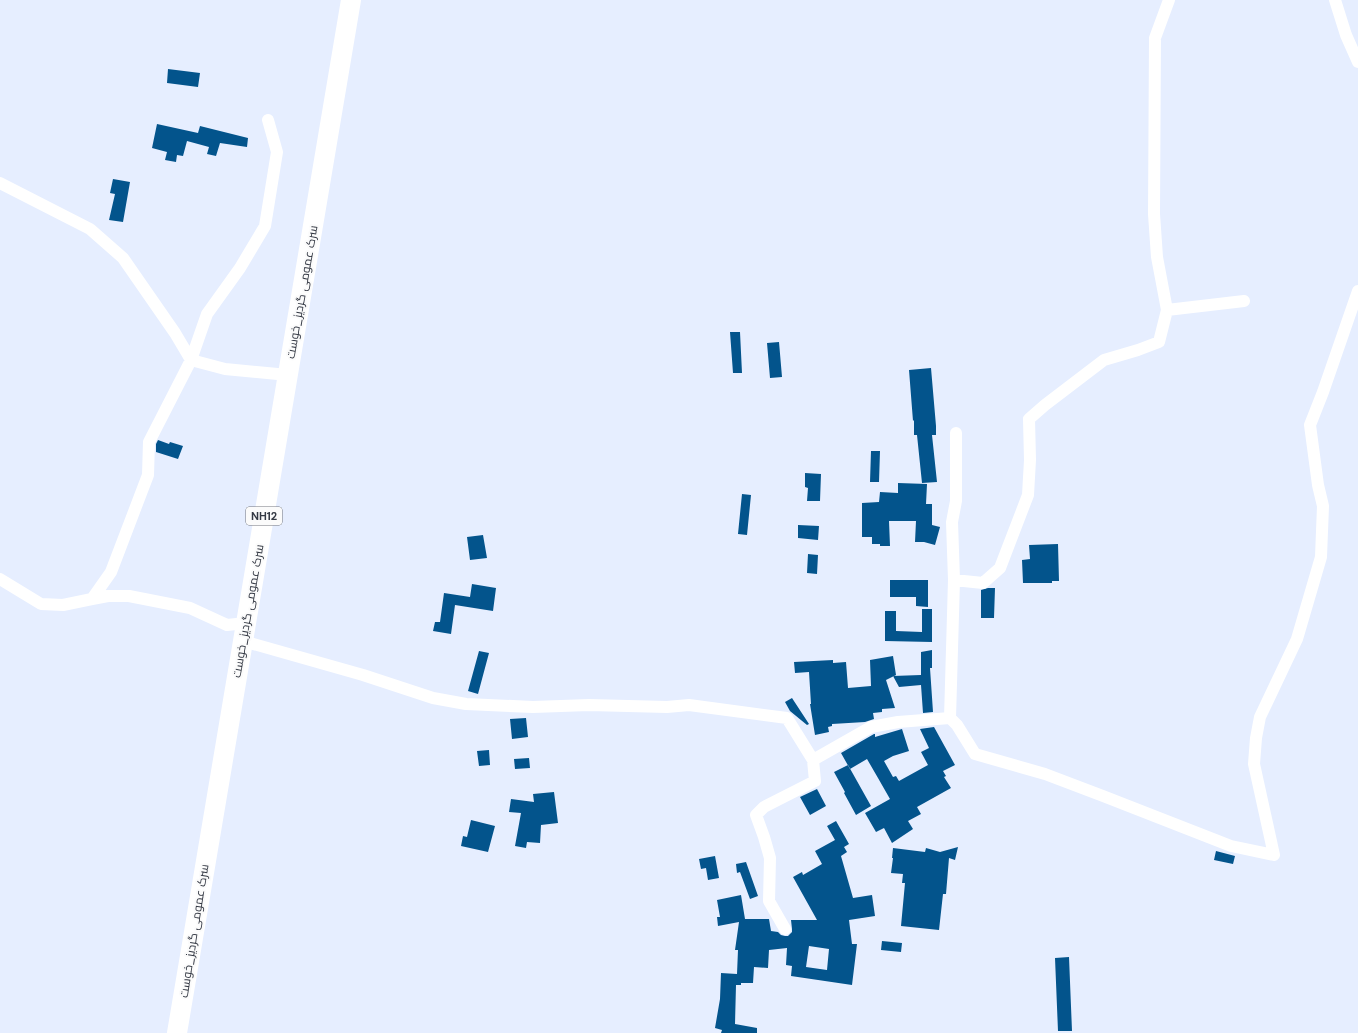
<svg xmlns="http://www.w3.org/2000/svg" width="1358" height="1033" font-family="'DM Sans',Cairo,sans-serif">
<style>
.building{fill:#03548c;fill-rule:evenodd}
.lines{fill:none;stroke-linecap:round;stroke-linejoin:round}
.minor{stroke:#fff;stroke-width:12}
.trunk{stroke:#fff;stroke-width:20}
.labels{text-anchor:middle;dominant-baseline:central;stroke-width:4;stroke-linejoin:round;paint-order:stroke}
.shield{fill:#fbfbfb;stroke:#70737b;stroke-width:1}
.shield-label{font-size:11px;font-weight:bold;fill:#343944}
.street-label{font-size:12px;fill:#343944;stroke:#fbfbfb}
</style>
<rect width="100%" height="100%" fill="#e6eeff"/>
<path class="building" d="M168,69l32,4 -2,14 -31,-4z
M157,124l41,9 2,-7 48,12 -1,9 -27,-4 -4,13 -9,-2 2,-7 -22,-6 -4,15 -6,-1 -1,7 -11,-2 2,-8 -15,-4z
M113,179l17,3 -7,40 -14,-2 6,-26 -5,-1z
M730,332h10l2,41h-9z
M779,342l3,35 -12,1 -3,-35z
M931,368l5,58v9h-4l5,47 -15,1 -5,-48h-3v-15l-1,1 -4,-51z
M158,440l11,4 1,-2 13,4 -5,13 -22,-7v-8z
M871,451h9l-1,31h-9z
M805,473l16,1 -1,27h-13l1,-13 -3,-1z
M898,483l29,1 -1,20h6v21l8,2 -5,18 -11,-3h-9l1,-21h-27l1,25h-10v-2h-8v-7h-10v-34l17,-1 1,-10 18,1z
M742,494l9,1 -4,40 -9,-1z
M798,525l21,1 -1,14 -20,-2z
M483,535l4,23 -17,2 -3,-23z
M1058,544l1,37h-7v2h-29l-1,-23 8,-1 -1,-14z
M808,554l10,1 -1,19 -10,-1z
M890,580h38v27l-12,-1v-9h-26z
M472,584l24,4 -3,23 -38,-6 -4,29 -18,-3 2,-9h5l4,-29 26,4z
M988,588h7l-1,30h-13v-28z
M922,609h10v33l-47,-1v-30h11v20l26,1z
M932,650v18h-2l3,44 -10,1 -2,-28 -22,2 -6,-11 28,-1v-23z
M479,651l10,2 -11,41 -10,-3z
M893,656l3,19 -10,5 9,28 -13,1v3l-9,1 1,6 -9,3 -33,2v2l-4,1 1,5 -14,3 -5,-31h1l-2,-32 -14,1 -1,-11 39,-2v3l13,-1 2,26 23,-2 -1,-26z
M792,698l17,26 -2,1 -17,-14 -5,-9z
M526,718l2,19 -16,2 -2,-20z
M934,727l21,38 -12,6 3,5 -2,1 7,11 -34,19 4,7 -13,7 5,8 -21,14 -8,-15 -8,4 -11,-19 25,-14 -12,-21 -11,-19 -17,10 -9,-16 33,-19h1v3l27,-8 7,22 -16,5 -9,5 9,16 3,-1 3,5 29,-16 -7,-13 8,-4 -9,-19z
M489,750l1,15 -11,1 -2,-15z
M529,758l1,10 -15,1 -1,-10z
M848,765l23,41 -15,9 -12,-22 1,-1 -11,-20z
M817,789l9,17 -16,9 -10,-18z
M554,792l4,31 -17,2 -1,18 -13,-1 -1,6 -11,-2 6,-33 -12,-1 2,-13 23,3 -1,-8z
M471,820l24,6 -7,26 -27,-6 2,-10 4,1z
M836,821l13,23 -5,3 3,5 -6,4 12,42 19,-3 3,21 -26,4 3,24h5l-5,41 -61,-9 1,-10 -6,-1 1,-17 -18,2 -1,18 -14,-1 -1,16h-12v2h-5l-1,39 22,4v5h-36l1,-3 -7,-2 5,-29 1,-26 16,1 1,-24h-3l4,-28 -21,4 -1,-9h3l-3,-17 24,-5 4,24h24l2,12 7,1 3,3 4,1h3l4,-4v-3l-1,-9h26l-24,-43 9,-5 1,3 19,-11 -7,-13 20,-11 -8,-14zM809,946l20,3 -2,21 -21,-3z
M958,847l-3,13 -6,-2 -3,36h-3l-4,36 -38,-4 4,-43h-3l1,-9 -12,-1 2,-15h-1l1,-10 32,4 1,-4 14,4z
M1216,851l19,5 -2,8 -19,-4z
M715,856l4,22 -11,2 -2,-12 -5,1 -2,-10z
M746,862l12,34 -8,3 -10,-27 -3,1 -1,-9z
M882,941l20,2 -1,9 -20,-2z
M1069,957l3,74h-14l-3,-73z"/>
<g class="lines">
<path class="minor" d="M1335,0l11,35 12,27
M0,183l90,46 33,29 52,75 16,27 34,9 63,6
M1167,310l77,-9
M956,433v68l-4,21 2,58 -4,138 7,7 18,29 70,20 58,22 128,50 43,9 -20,-91 2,-26 4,-21 37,-78 24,-82 2,-51 -5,-21 -8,-60 13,-33 35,-101
M0,579l41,25 22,1 29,-6 16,-3h21l61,12 37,17 19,-2
M954,580l29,3 17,-15 28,-73 2,-35 -1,-41 16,-14 59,-45 34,-10 21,-8 8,-32 -10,-53 -3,-43 1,-176 14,-38
M92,599l19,-27 37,-97 1,-33 42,-82 16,-46 33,-46 25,-42 12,-74 -9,-32
M243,641l120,34 70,23 33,6 67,3 56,-2 78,2 22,-2 98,13 26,42 2,21 -51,26 -8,8 8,22 6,21 -1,43 16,28
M813,760l58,-33 27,-5 52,-4"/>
<path class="trunk" d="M177,1033l174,-1033"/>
</g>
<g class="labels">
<rect class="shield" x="246" y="507" width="36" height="18" rx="3"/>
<g class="shield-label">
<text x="264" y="516">NH12</text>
</g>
<g class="street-label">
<text transform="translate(302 292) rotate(-80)">سرک عمومی گردیز_خوست</text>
<text transform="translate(248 611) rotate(-80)">سرک عمومی گردیز_خوست</text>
<text transform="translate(194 931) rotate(-81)">سرک عمومی گردیز_خوست</text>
</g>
</g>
</svg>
